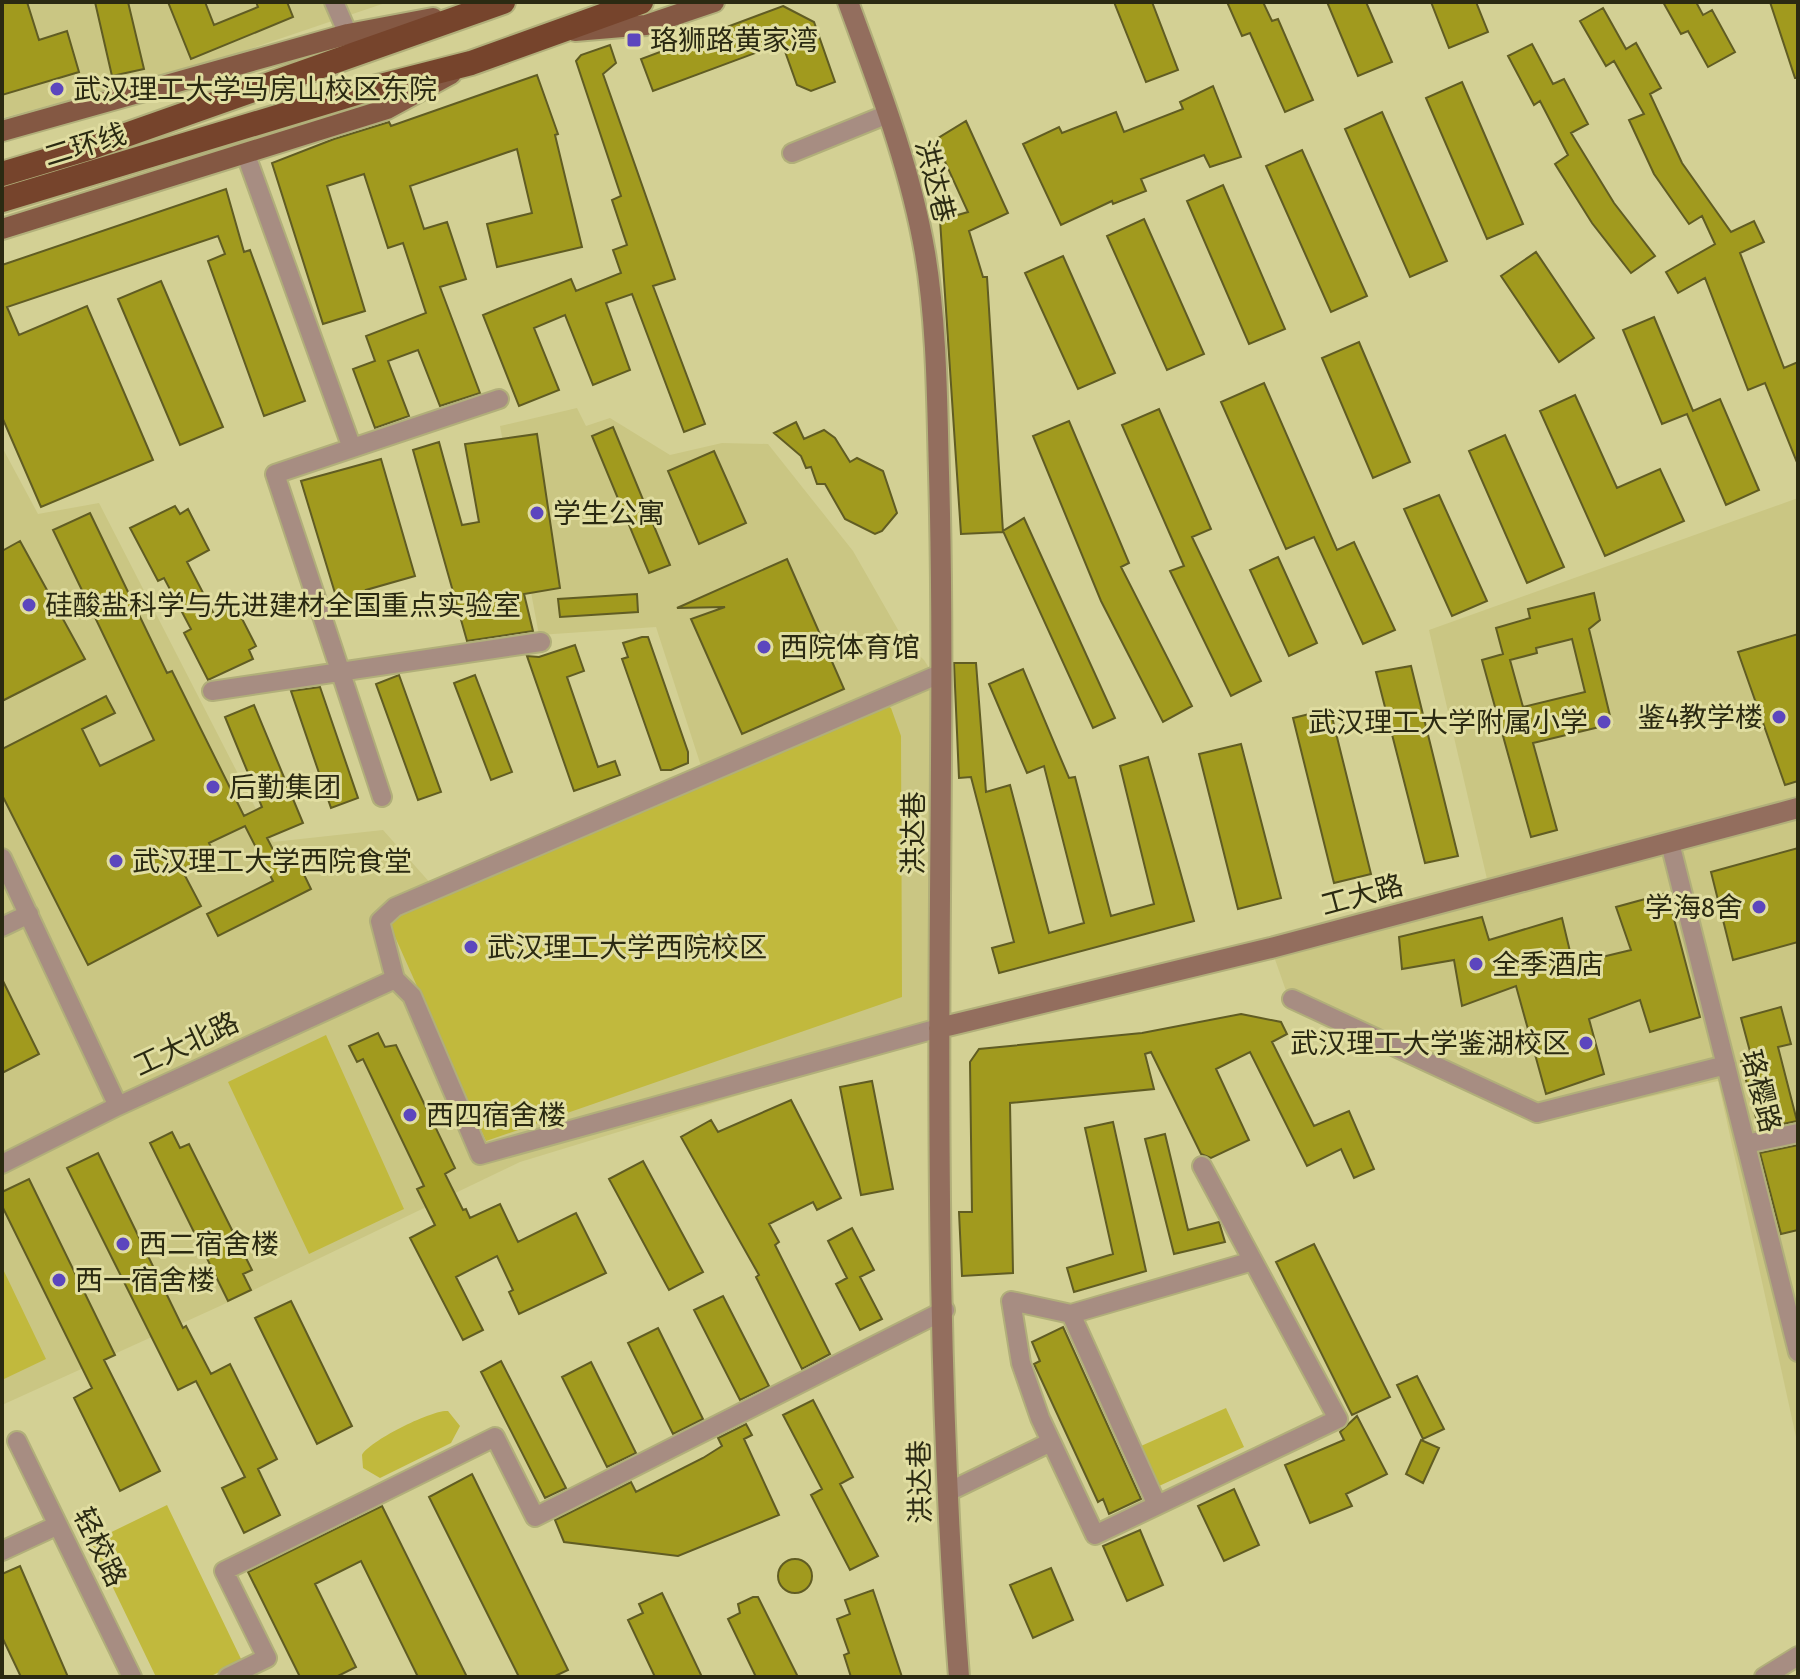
<svg xmlns="http://www.w3.org/2000/svg" width="1800" height="1679" font-family="'Fira Sans Condensed','Noto Sans SC',sans-serif">
<style>
.built{fill:#cac683}
.green{fill:#c1b93d}
.building{fill:#a19a1e;stroke:#605c23;stroke-width:2;fill-rule:evenodd}
.lines{fill:none;stroke-linecap:round;stroke-linejoin:round}
.street-casing{stroke:#b1af7a;stroke-width:22}
.secondary-casing{stroke:#b1af7a;stroke-width:24}
.primary-casing{stroke:#b1af7a;stroke-width:24}
.highway-casing{stroke:#b1af7a;stroke-width:28}
.street{stroke:#a78d82;stroke-width:18}
.secondary{stroke:#936e5e;stroke-width:20}
.primary{stroke:#845843;stroke-width:20}
.highway{stroke:#76442c;stroke-width:24}
.poi-dot{fill:#5c46be;stroke:#e0dda1;stroke-width:3}
.labels{text-anchor:middle;dominant-baseline:central;stroke-width:6;stroke-linejoin:round;paint-order:stroke}
.poi-label{font-size:28px;fill:#2b2a12;stroke:#e0dda1;text-anchor:start}
.street-label{font-size:28px;fill:#2b2a12;stroke:#e0dda1}
</style>
<rect width="100%" height="100%" fill="#d3d094"/>
<path class="built" d="M2,2h386l-168,57 -218,59z
M577,408l9,18 24,-8 60,37 52,-12 46,1 85,107 52,91 19,18 18,28 -3,346 -419,128 -300,144 -218,99v-958l36,67 61,-11 174,339 110,-12 49,55 270,-116 -46,-142 -117,8 -39,-209z
M1798,498v948l-80,-365 -173,40 -254,-116 -20,-57 216,-69 -58,-249z"/>
<path class="green" d="M882,703l9,5 10,28 1,261 -416,144 -98,-220z
M326,1035l78,174 -95,45 -81,-172z
M2,1267l44,92 -42,20 -2,-5z
M1226,1408l18,39 -85,39 -18,-40z
M448,1411l12,15 -9,17 -71,35 -17,-10 -1,-13c7,-14 71,-46 86,-44z
M167,1505l75,156 -33,16h-53l-65,-135z"/>
<path class="building" d="M2,2h25l12,38 28,-9 12,41 -77,23z
M95,2h33l16,67 -32,7z
M168,2h37l9,23 44,-18 -2,-5h31l6,15 -102,42z
M1114,2h38l26,68 -32,12z
M1227,2h36l9,19 6,-2 35,81 -28,12 -35,-79 -8,3z
M1327,2h39l26,60 -34,14z
M1431,2h45l12,30 -39,16z
M1663,2h33l7,13 9,-5 23,42 -27,15 -20,-36 -7,3z
M1770,2h28v76h-3z
M783,6l31,16 21,60 -24,9 -14,-6 -15,-42 -129,48 -12,-32z
M1603,8l23,41 10,-6 25,45 -11,6 32,69 49,69 23,-11 10,21 -24,11 44,115 14,-6v103l-33,-82 -17,7 -43,-112 -27,15 -12,-21 49,-28 -13,-28 -13,8 -35,-50 -25,-54 15,-6 -30,-53 -8,5 -26,-45z
M1532,44l21,40 11,-5 24,45 -17,9 43,70 41,53 -24,17 -39,-50 -37,-59 13,-9 -28,-54 -6,4 -26,-49z
M610,45l6,18 -13,11 72,205 -22,7 52,138 -21,8 -52,-138 -26,9 24,67 -37,15 -28,-70 -31,13 25,62 -40,16 -36,-91 88,-36 5,12 45,-18 -8,-23 14,-5 -15,-45 9,-4 -45,-135 5,-6z
M537,75l21,59 -3,1 27,112 -85,20 -10,-43 45,-11 -15,-64 -107,37 14,43 23,-7 19,57 -26,8 40,106 -40,13 -22,-56 -30,11 21,55 -34,12 -22,-59 22,-8 -9,-25 60,-23 -23,-70 -15,5 -24,-74 -37,12 38,125 -42,13 -51,-161 62,-24 55,-17 2,4z
M1462,82l61,142 -36,15 -61,-141z
M1213,86l28,71 -31,10 -6,-12 -63,24 5,12 -33,13 -1,-3 -51,24 -38,-81 36,-17 3,6 54,-21 8,20 59,-23 -3,-7z
M1382,112l65,149 -37,16 -65,-148z
M966,121l42,92 -39,18 14,46h4l16,255 -42,2 -21,-314 28,-8 -33,-72z
M1302,150l65,146 -36,16 -65,-146z
M1223,185l62,144 -36,15 -62,-143z
M226,189l18,63 6,-2 55,151 -41,15 -56,-155 17,-7 -7,-18 -211,71 12,28 68,-29 66,154 -112,47 -39,-90v-152z
M1144,219l60,135 -37,16 -60,-134z
M1536,252l58,86 -35,24 -58,-86z
M1063,256l52,117 -37,16 -53,-116z
M161,281l62,146 -43,18 -62,-146z
M1654,317l39,94 27,-12 39,91 -33,15 -39,-91 -25,10 -39,-94z
M1359,342l51,120 -37,16 -51,-120z
M1264,383l73,167 17,-8 41,88 -32,14 -49,-107 -28,12 -65,-147z
M1575,395l42,93 43,-19 24,52 -79,35 -65,-145z
M1159,409l52,120 -19,8 69,144 -30,15 -61,-125 14,-5 -62,-141z
M1069,421l60,142 -8,4 71,139 -29,16 -62,-121 -68,-165z
M796,422l8,17 20,-9 11,8 15,24 7,-4 26,13 14,42 -15,18 -7,3 -30,-15 -20,-35h-8l-6,-17 -5,1 -5,-12 -27,-23z
M613,427l57,138 -21,8 -57,-137z
M537,434l23,154 -36,6 9,37 -66,10 -54,-191 26,-8 23,83 17,-3 -14,-78z
M1505,435l59,132 -37,16 -58,-132z
M714,451l32,72 -47,21 -31,-73z
M381,459l34,117 -49,14 2,4 -30,9 -37,-122z
M1439,495l48,106 -35,15 -48,-107z
M175,506l5,8 8,-5 21,41 -22,12 28,54 20,-11 21,41 -7,4 4,9 -45,21 -24,-47 7,-4 -27,-51 -6,3 -28,-53z
M90,513l77,160 5,-2 72,145 18,-9 -37,-90 29,-12 49,118 -36,15 16,31 15,-7 13,27 -93,47 -11,-22 66,-33 -28,-55 -36,17 5,10 -32,17 19,36 -113,59 -86,-170v-46l104,-53 9,17 -33,16 18,37 54,-26 -101,-210z
M1024,518l91,200 -22,10 -90,-197z
M20,541l65,118 -83,42v-150z
M1278,557l39,86 -28,13 -39,-86z
M787,559l57,130 -102,45 -51,-115 34,-12 -48,1z
M1594,593l6,27 -11,9 23,95 -79,19 24,87 -26,7 -49,-177 21,-6 -7,-26 34,-10 -2,-9zM1572,639l13,53 -62,15 -13,-47 27,-7 -1,-5z
M637,594l1,18 -78,5 -2,-18z
M1798,634v147l-13,4 -47,-133z
M642,637h6l40,115v11l-17,7h-10l-39,-111 6,-2 -5,-14z
M575,645l9,26 -17,6 31,90 17,-6 5,14 -46,16 -47,-135 12,1z
M954,663h22l10,129 24,-7 39,148 35,-10 -40,-157 -17,7 -38,-89 34,-15 46,109 6,-1 36,139 43,-12 -34,-138 28,-9 46,164 -195,52 -7,-25 22,-6 -43,-165 -12,1z
M1411,666l47,190 -33,7 -49,-191z
M399,675l42,117 -23,8 -42,-116z
M475,675l37,97 -21,8 -37,-97z
M320,687l38,111 -27,10 -40,-117z
M1330,709l41,165 -37,9 -41,-165z
M1241,744l40,154 -43,11 -39,-155z
M1798,848v94l-65,18 -22,-88z
M1667,893l33,124 -50,15 -10,-32 -51,19 15,55 -58,20 -30,-108 -54,20 -8,-46 -52,9 -3,-32 83,-20 7,23 73,-22 11,46 58,-14 -15,-43z
M2,979l37,75 -37,19z
M1781,1007l10,37 -13,3 19,74 -38,8 -18,-68 11,-2 -11,-41z
M1241,1014l40,8 6,12 -15,8 42,84 35,-15 25,58 -20,9 -13,-29 -34,17 -57,-114 -34,17 33,71 -38,18 -10,-4 -50,-102 -6,2 9,35 -144,14 3,170 -51,3 -3,-64h13l-2,-150 9,-13 163,-16z
M378,1033l7,14 11,-2 59,123 -10,6 18,36 3,-1 4,9 30,-14 18,38 58,-29 30,60 -87,41 -10,-22 4,-2 -16,-34 -41,21 27,53 -20,10 -53,-102 25,-13 -18,-36 7,-3 -61,-127 -6,3 -8,-16z
M872,1081l21,108 -32,6 -21,-108z
M791,1100l50,98 -24,12 -4,-8 -44,22 10,18 -4,3 55,109 -28,15 -46,-92 3,-2 -78,-138 30,-17 7,12z
M1113,1122l33,149 -72,21 -7,-24 46,-14 -28,-126z
M172,1132l8,16 9,-4 63,126 -9,4 8,16 -23,11 -78,-158z
M1165,1134l23,96 31,-8 6,20 -51,12 -29,-115z
M1798,1145v85l-17,4 -21,-81z
M98,1153l85,175 3,-2 25,48 19,-10 47,95 -19,10 22,46 -36,18 -22,-45 23,-11 -49,-96 -18,9 -111,-222z
M643,1161l60,111 -34,18 -60,-111z
M29,1179l86,176 -11,5 56,111 -40,20 -46,-93 18,-10 -90,-182v-14z
M852,1228l22,42 -14,7 22,42 -22,11 -24,-46 11,-6 -19,-37z
M1314,1244l76,153 -38,18 -76,-153z
M723,1296l46,90 -29,14 -46,-90z
M291,1301l61,125 -35,18 -62,-126z
M1063,1327l78,172 -32,15 -6,-15 -5,3 -64,-138 6,-3 -8,-19z
M658,1328l45,91 -30,15 -45,-91z
M501,1361l65,127 -21,10 -64,-126z
M591,1362l45,91 -29,14 -45,-90z
M1417,1376l27,53 -21,10 -26,-54z
M813,1400l40,77 -13,7 38,72 -28,14 -39,-75 11,-6 -39,-74z
M1357,1416l30,58 -41,20 6,12 -42,17 -25,-58 59,-25 -4,-8z
M746,1424l6,11 -8,4 35,76 -101,41 -114,-14 -9,-22 76,-38 5,10 67,-34 19,-12 -4,-8z
M1421,1440l18,8 -16,35 -17,-9z
M472,1474l96,196 -15,7h-34l-90,-180z
M1234,1489l25,56 -35,16 -26,-55z
M382,1506l85,171h-49l-57,-116 -46,23 41,83 -20,10h-36l-52,-105z
M1140,1530l23,55 -36,16 -24,-55z
M778 1576a17 17 0 1 1 34 0a17 17 0 1 1-34 0Z
M20,1566l48,111h-47l-19,-40v-63z
M1051,1568l22,52 -40,18 -23,-53z
M873,1590l29,87h-51l-7,-22 5,-2 -12,-34 13,-5 -5,-14z
M662,1593l40,84h-47l-27,-57 15,-7 -4,-9z
M753,1597h5l40,80h-42l-28,-58 12,-6 -2,-9z"/>
<g class="lines">
<g class="street-casing">
<path id="street" d="M334,2l14,32
M792,153l96,-39
M246,155l106,293
M212,691l329,-49
M382,797l-107,-323 224,-75
M1670,843l128,509
M2,858l116,248
M2,927l27,-13
M395,979l-15,-58 15,-14 547,-234
M395,979l17,17 68,159 459,-127
M1292,999l245,114 189,-48
M1746,1144l52,-11
M2,1164l116,-58 277,-127
M1202,1166l136,253 -243,116 -55,-117 -19,-55 -10,-62 60,13 182,-53
M1071,1314l86,191
M17,1441l115,236
M948,1492l103,-50
M2,1551l56,-26
M228,1677l39,-19 -43,-87 271,-134 40,80 410,-207
M1764,1677l34,-21"/>
</g>
<g class="secondary-casing">
<path id="secondary" d="M848,2c30,82 62,164 77,251 12,72 12,147 14,220 4,141 2,283 1,424 -2,257 -1,524 19,780
M939,1028l332,-80 527,-140"/>
</g>
<g class="primary-casing">
<path id="primary" d="M575,31l71,-6 68,-23
M2,131l346,-97 85,-16
M2,229l385,-120 64,-35"/>
</g>
<g class="highway-casing">
<path id="highway" d="M2,174l87,-26 414,-146
M2,200l371,-112 98,-25 170,-61"/>
</g>
<use href="#street" class="street"/>
<use href="#secondary" class="secondary"/>
<use href="#primary" class="primary"/>
<use href="#highway" class="highway"/>
</g>
<g class="poi-dot">
<rect x="626" y="32" width="16" height="16" rx="4"/>
<circle cx="57" cy="89" r="8"/>
<circle cx="537" cy="513" r="8"/>
<circle cx="29" cy="605" r="8"/>
<circle cx="764" cy="647" r="8"/>
<circle cx="1779" cy="717" r="8"/>
<circle cx="1604" cy="722" r="8"/>
<circle cx="213" cy="787" r="8"/>
<circle cx="116" cy="861" r="8"/>
<circle cx="1759" cy="907" r="8"/>
<circle cx="471" cy="947" r="8"/>
<circle cx="1476" cy="964" r="8"/>
<circle cx="1586" cy="1043" r="8"/>
<circle cx="410" cy="1115" r="8"/>
<circle cx="123" cy="1244" r="8"/>
<circle cx="59" cy="1280" r="8"/>
</g>
<g class="labels">
<g class="poi-label">
<text x="650" y="40">珞狮路黄家湾</text>
<text x="73" y="89">武汉理工大学马房山校区东院</text>
<text x="553" y="513">学生公寓</text>
<text x="45" y="605">硅酸盐科学与先进建材全国重点实验室</text>
<text x="780" y="647">西院体育馆</text>
<text x="1763" y="717" text-anchor="end">鉴4教学楼</text>
<text x="1588" y="722" text-anchor="end">武汉理工大学附属小学</text>
<text x="229" y="787">后勤集团</text>
<text x="132" y="861">武汉理工大学西院食堂</text>
<text x="1743" y="907" text-anchor="end">学海8舍</text>
<text x="487" y="947">武汉理工大学西院校区</text>
<text x="1492" y="964">全季酒店</text>
<text x="1570" y="1043" text-anchor="end">武汉理工大学鉴湖校区</text>
<text x="426" y="1115">西四宿舍楼</text>
<text x="139" y="1244">西二宿舍楼</text>
<text x="75" y="1280">西一宿舍楼</text>
</g>
<g class="street-label">
<text transform="translate(85 145) rotate(-17)">二环线</text>
<text transform="translate(935 181) rotate(76)">洪达巷</text>
<text transform="translate(913 833) rotate(-90)">洪达巷</text>
<text transform="translate(1362 895) rotate(-15)">工大路</text>
<text transform="translate(186 1044) rotate(-25)">工大北路</text>
<text transform="translate(1761 1091) rotate(76)">珞樱路</text>
<text transform="translate(920 1482) rotate(-91)">洪达巷</text>
<text transform="translate(100 1547) rotate(64)">轻校路</text>
</g>
</g>
<rect width="1800" height="1679" fill="none" stroke="#2b2a12" stroke-width="8"/>
</svg>
